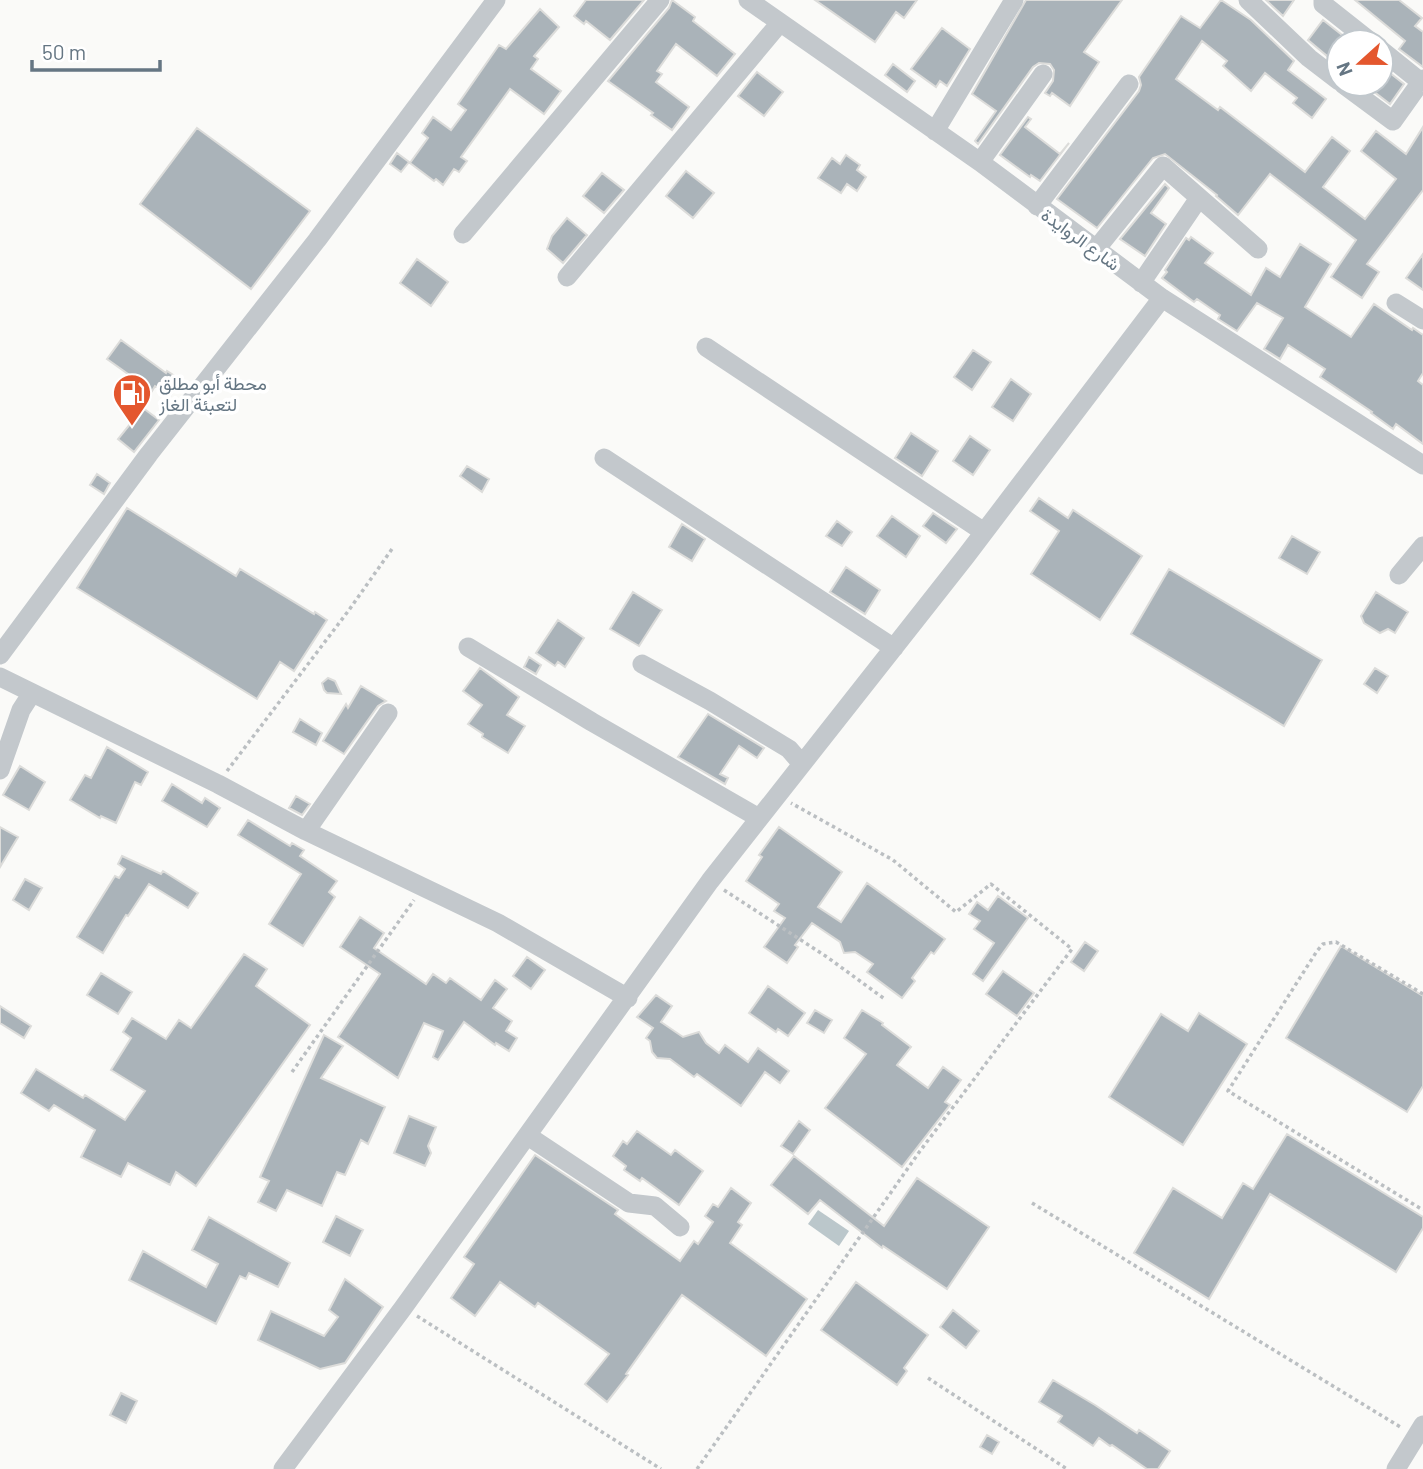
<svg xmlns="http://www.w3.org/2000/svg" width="1423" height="1469" font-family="Barlow,Vazirmatn,sans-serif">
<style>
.water{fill:#bbc7cb}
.building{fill:#aab3b9;stroke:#dcdcda;stroke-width:2}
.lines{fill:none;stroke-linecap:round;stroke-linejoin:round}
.path{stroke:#bbbfc2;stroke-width:3.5;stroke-dasharray:3.5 3.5;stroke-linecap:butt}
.minor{stroke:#c3c8cc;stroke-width:19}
.labels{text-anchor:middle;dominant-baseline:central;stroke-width:7;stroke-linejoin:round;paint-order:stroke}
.street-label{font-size:18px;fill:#657683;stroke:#fff}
.poi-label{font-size:18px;fill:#657683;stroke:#fff;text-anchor:start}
</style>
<rect width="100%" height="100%" fill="#fafaf8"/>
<path class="water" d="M818,1210l31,21 -10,15 -31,-22z"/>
<path class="building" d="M586,0h58l-34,40 -24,-19 -2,3 -10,-8z
M672,0l23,17 -2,4 42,33 -18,22 -41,-32 -19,27 5,3 -6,8 33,25 -17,23 -21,-15 2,-2 -45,-32 61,-73z
M815,0h102l-13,18 -8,-6 -21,30z
M1026,0h96l-38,52 15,10 -29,44 -18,-13 -2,3 -5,-3 8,-12 1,-11 -4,-6 -11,-1 -6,4 -55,77 -3,-3 21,-30 -24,-17z
M1221,0l30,20 43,41 -6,9 38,29 -14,19 -19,-15 4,-5 -32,-25 -14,18 -28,-25 4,-5 -25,-20 -26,38 42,31 2,-3 85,65 27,-35 18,14 -27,36 42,32 31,-40 -35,-28 15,-20 30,23 17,-27v63l-56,74 12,8 -17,26 -31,-21 25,-37 -86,-66 -32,41 -22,-19 1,-1 -52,-41 -12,4 -56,70 -40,-29 82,-108 2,-6 -2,-8 42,-61 19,12z
M1266,0h28l-11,16z
M1355,0h44l23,18 -7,8 8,6v35l-24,-18 6,-8z
M540,9l19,18 -25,29 4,3 -7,10 30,22 -17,23 -34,-25 -49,68 6,4 -8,11 -5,-3 -11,16 -7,-6 -2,2 -24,-18 18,-25 -6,-5 11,-16 18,13 15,-20 -8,-6 41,-59 7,4z
M1323,20l28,22h-12v24l-31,-26z
M942,28l28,21 -23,37 -7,-5 -4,6 -25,-18z
M893,64l22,17 -8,11 -22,-17z
M1381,66l23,18 -14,20 -26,-20h17z
M757,72l26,20 -19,24 -26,-20z
M1028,117l3,2 -6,8 35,27 9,-11 -29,38 -9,-6 -1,2 -30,-22z
M197,128l113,83 -59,78 -111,-85z
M397,153l12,9 -8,10 -11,-8z
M846,155l14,10 -3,5 9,7 -9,14 -10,-7 -6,9 -23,-15 14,-20 8,6z
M686,171l28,22 -21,25 -27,-22z
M602,173l22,17 -20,23 -21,-17z
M1165,184l4,4 -18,25 15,11 -21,32 -25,-17z
M567,218l20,17 -24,28 -16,-14 5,-13z
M1191,237l22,16 -8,10 46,32 15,-27 14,9 20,-33 31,20 -26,43 46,30 23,-33 38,26 1,-2 10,7v38l-5,8 5,4v59l-27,-20 -3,5 -22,-16 1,-1 -52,-35 5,-8 -37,-24 -8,14 -16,-10 19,-31 -26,-15 -20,28 -19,-12 2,-4 -23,-16 -3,3 -32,-24 5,-6 -2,-2 21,-32 3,2z
M1423,254v36l-17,-12z
M417,259l31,23 -17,24 -31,-23z
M121,340l45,33 1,-2 14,9 -10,15 -16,-9 -3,5 -45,-32z
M973,350l18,12 -19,28 -18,-13z
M1011,379l20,15 -18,27 -21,-14z
M143,408l16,12 -25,32 -16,-13z
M911,433l27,18 -16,25 -27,-18z
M970,436l20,14 -17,25 -20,-14z
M467,466l22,13 -7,13 -22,-16z
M97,474l13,9 -6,11 -14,-9z
M1039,498l29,20 5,-8 69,46 -42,64 -69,-46 28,-43 -29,-20z
M127,508l109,68 4,-7 74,45 1,-2 12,8 -33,51 -14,-9 -23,37 -180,-111z
M933,513l24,16 -11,14 -23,-17z
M892,516l28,20 -14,21 -29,-21z
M837,521l15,11 -10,14 -16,-10z
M682,524l23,15 -13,22 -23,-14z
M1292,536l28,16 -13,22 -28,-16z
M846,567l34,23 -15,24 -35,-22z
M1169,569l153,91 -38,66 -153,-92z
M633,592l29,18 -23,36 -29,-17z
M1376,592l32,20 -13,21 -7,-4 -8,4 -16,-10 -3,-7z
M558,620l26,18 -19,29 -7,-5 -3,4 -19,-13z
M529,657l12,8 -5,9 -12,-7z
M480,668l39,29 -12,18 18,11 -17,27 -26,-16 1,-3 -15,-10 14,-19 -19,-14z
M1375,668l13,8 -11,17 -13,-9z
M328,678l7,3 6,13 -14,-1 -3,-3 -2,-7z
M361,686l25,15 -8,5 -34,48 -21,-13 23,-37 2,4z
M708,714l56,34 -7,10 -18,-12 -19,28 8,4 -3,6 -47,-27z
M300,719l22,14 -6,12 -23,-13z
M107,747l41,25 -7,13 -6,-3 -19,41 -15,-7 -1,2 -30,-18 15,-25 6,3z
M20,766l25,16 -16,28 -26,-15z
M172,784l30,19 3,-5 15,10 -13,19 -45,-26z
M296,796l14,8 -8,11 -13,-7z
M248,820l42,26 2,-3 12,7 -4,6 37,25 -8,11 6,5 -32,49 -34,-22 32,-50 -63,-39z
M0,827l18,10 -18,30z
M779,827l63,45 -24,35 23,15 26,-39 78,56 -11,15 -3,-2 -19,26 3,3 -13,17 -35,-26 6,-8 -18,-12 -11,1 -4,-11 -28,-19 -17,22 3,2 -11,16 -23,-16 21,-29 -11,-7 5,-7 -33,-23 16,-24 -3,-2z
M122,856l39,18 2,-3 35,22 -10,15 -39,-24 -21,32 -2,-1 -23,38 -26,-16 38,-61 4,2 6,-9 -7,-5z
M25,879l17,9 -13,22 -16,-10z
M998,896l30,22 -45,63 -10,-7 21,-31 -20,-14 6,-8 -11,-7 8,-12 11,8z
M360,917l24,16 -10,15 52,36 7,-10 13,9 4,-5 31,22 14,-20 12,9 -14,19 19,13 -6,10 11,7 -8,13 -13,-8 -1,2 -31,-23 -26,38 -5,-3 10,-26 -19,-8 -26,55 -60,-41 42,-63 -40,-27z
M1085,942l13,9 -14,20 -13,-9z
M1341,946l82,50v90l-16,26 -121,-74z
M244,954l23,15 -11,17 54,39 -114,161 -20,-14 -6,13 -42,-22 -7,14 -40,-20 14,-27 -41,-25 -5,6 -28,-18 15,-24 47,29 2,-3 40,25 20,-29 -34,-21 20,-32 -8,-6 9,-14 34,21 13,-19 12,8z
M527,957l18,13 -14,19 -18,-13z
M1003,971l31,22 -17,23 -31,-22z
M101,973l31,19 -14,22 -31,-19z
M768,986l37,27 -17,23 -10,-7 -2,3 -27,-19z
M656,995l16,11 -11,16 22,15 16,-5 7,11 13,10 6,-8 23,17 10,-14 31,23 -9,12 -15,-11 -24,34 -44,-32 -3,3 -24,-18 -13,-1 -5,-6 -2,-11 -4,-3 7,-10 -16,-11z
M0,1006l31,20 -7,12 -24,-15z
M815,1010l17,10 -8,13 -17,-10z
M862,1010l21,13 -1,2 29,22 -14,18 31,23 15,-21 18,13 -16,22 5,3 -48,62 -77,-59 41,-54 -22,-16z
M1199,1013l48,31 -64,101 -74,-48 52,-83 27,17z
M324,1035l19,11 -22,32 64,29 -17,37 -7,-4 -16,35 -8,-3 -15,34 -35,-16 -11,21 -18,-9 11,-21 -9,-4z
M409,1116l27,11 -8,19 3,7 -6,13 -31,-13z
M799,1121l11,9 -17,24 -12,-8z
M637,1131l34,24 4,-5 28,21 -24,34 -37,-27 -2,3 -16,-11 2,-4 -13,-10 10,-15 4,3z
M1287,1134l136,83v11l-27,44 -126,-78 -61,105 -75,-46 39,-65 49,30 21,-35 10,6z
M535,1155l83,55 -3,4 65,47 14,-20 4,3 15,-22 -8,-6 8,-12 5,3 13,-19 20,15 -13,19 4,3 -12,18 77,56 -41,57 -84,-61 -56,79 2,1 -21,27 -22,-18 24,-30 -71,-51 -3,4 -35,-25 -25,34 -24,-18 23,-34 -10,-7z
M794,1156l90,70 33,-48 72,49 -42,62 -64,-43 -1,2 -62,-48 -12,14 -37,-29z
M336,1216l27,14 -13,26 -27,-14z
M209,1217l81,46 -12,24 -29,-14 -3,6 -6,-3 -24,48 -87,-44 14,-29 63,36 12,-23 -26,-14z
M345,1279l38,28 -38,56 -25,6 -62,-29 13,-29 53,25 14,-19 -9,-7z
M856,1282l72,53 -24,33 3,3 -10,14 -76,-55z
M953,1310l26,21 -13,17 -26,-21z
M1053,1380l42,25 42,28 2,-3 31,21 -12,18h-11l-35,-24 -2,1 -11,-8 -6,8 -35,-24 4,-6 -23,-14z
M121,1393l16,8 -11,22 -16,-8z
M987,1435l12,7 -7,12 -12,-7z"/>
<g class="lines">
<path class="path" d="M227,771l122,-161 43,-61
M724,890l103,67 59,43
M1423,994l-87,-52 -13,2 -6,7 -89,140 195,119
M292,1072l122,-172
M1032,1203l370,225
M417,1316l244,153
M928,1378l139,91
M697,1469l223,-318 152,-202 -81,-65 -35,28 -63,-52 -102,-57"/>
<path class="minor" d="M748,0l232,162 182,136 261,167
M1248,0l61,58 30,23
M1323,0v4l48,38
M1381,50l40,32
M1343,84l50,37 30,-42
M935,131l79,-131
M980,162l63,-88
M1037,206l92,-122
M463,234l197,-234
M1097,248l66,-82 95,83
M567,277l212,-253
M1141,283l58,-85
M1396,303l27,17
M706,347l278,185
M604,458l290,190
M1399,575l24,-29
M468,647l124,75 167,96
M0,655l149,-201 168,-214 179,-240
M642,664l68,37 79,48 13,15
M0,677l218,107 88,47 192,92 130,75
M0,770l21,-60 11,-17
M306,831l82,-118
M528,1136l101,67 26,3 25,21
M283,1469l120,-161 307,-427 256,-325 196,-258
M1396,1469l27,-44"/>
</g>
<defs>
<g id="fuel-pin" transform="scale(2.0125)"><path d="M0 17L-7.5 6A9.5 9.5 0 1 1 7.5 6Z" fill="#e4572e" stroke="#fff"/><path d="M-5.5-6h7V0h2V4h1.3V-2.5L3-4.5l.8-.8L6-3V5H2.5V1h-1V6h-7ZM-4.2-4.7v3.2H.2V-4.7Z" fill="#fff"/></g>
</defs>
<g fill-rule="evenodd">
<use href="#fuel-pin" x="132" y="393"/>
</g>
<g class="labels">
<g class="street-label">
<text transform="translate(1081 239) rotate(36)">شارع الروايدة</text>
</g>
<g class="poi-label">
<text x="159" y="383">محطة أبو مطلق<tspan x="159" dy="21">لتعبئة الغاز</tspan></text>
</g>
</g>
<g transform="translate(1360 63) rotate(249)"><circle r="33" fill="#ffffff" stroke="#c1c8cd" stroke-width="2"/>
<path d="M0-5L12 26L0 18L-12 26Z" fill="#e4572e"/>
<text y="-10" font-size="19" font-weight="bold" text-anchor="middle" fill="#657683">N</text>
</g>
<path d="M32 60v10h128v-10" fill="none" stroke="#657683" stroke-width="3.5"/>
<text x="42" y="60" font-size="21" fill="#657683" stroke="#ffffff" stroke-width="5" paint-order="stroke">50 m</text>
</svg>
